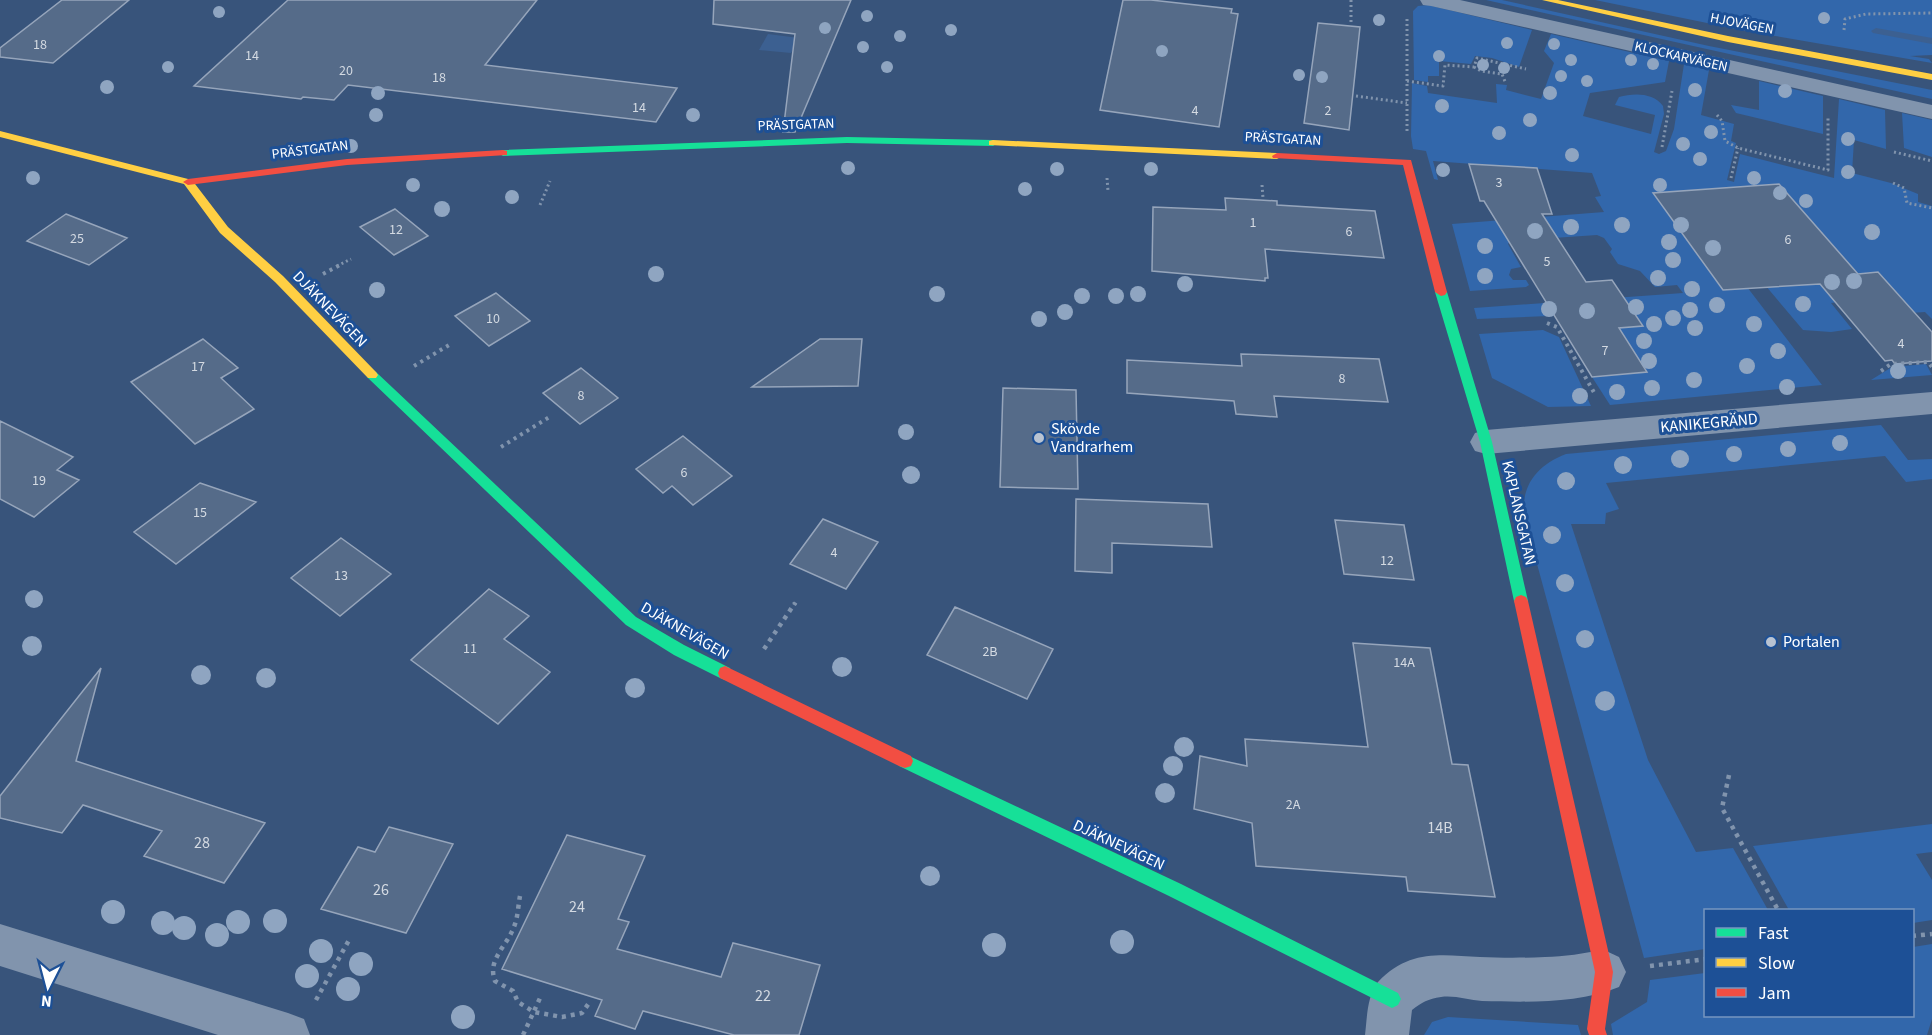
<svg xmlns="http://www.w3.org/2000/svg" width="1932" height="1035" font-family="'Source Sans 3',sans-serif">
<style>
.green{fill:#3267ab}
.water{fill:#3c6091}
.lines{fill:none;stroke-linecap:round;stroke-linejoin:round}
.stream{fill:#3c6091;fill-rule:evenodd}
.building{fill:#556b89;stroke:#96a5bb;stroke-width:1.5}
.path-far2{stroke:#8194ad;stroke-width:3;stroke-dasharray:2 3;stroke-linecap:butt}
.path-far1{stroke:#8194ad;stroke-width:4;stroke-dasharray:3 4.5;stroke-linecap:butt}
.path{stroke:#8194ad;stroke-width:4.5;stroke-dasharray:4 5;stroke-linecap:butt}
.street{fill:#8194ad;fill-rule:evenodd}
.fast{fill:#16e098;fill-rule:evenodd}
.slow{fill:#ffcf43;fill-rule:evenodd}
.jam{fill:#f24e42;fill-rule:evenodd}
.tree{fill:#8fa5c1}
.poi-dot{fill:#b9c3d1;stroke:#1d5096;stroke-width:2}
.labels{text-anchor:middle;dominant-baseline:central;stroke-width:6;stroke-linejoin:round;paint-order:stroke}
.far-street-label{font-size:14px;fill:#fff;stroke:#1d5096}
.number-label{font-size:14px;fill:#d4dae2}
.street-label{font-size:16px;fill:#fff;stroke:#1d5096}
.poi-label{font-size:16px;fill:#fff;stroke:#1d5096;text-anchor:start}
.near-number-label{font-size:16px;fill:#d4dae2}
</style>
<rect width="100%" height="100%" fill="#38547b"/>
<path class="green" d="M1486,0h16l207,46 223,44v9z
M1595,0h337v55l-22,1 19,3 3,4 -186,-32z
M1428,5l104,25 -13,37 -27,-9 -17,-2 -4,8 -32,-3v15h-11v6l-14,-2 -1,-69 5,-5z
M1551,34l118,27 -4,21 -75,11 -7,23 68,18 4,-19 -40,-10 4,-8c14,-4 34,-5 44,9l1,8 -10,38 5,2 7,-3 8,-22 10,-65 25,6 -8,45 33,9 -3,17 5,2 -9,37 7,2 6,-28 94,24 5,-79 46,11 1,39 -32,-9 -2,33 39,10 27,11v8l14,4v113l-7,-7 -29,2 -23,-17 -42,6 21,26 -21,3 -28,-2 -38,-45 70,-36 -20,-24 -13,1 -117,-20 137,179 -212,20 -18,-28 55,-5 -28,-44 24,-2 -11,-16 -34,4 -121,5 -3,-11 209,-15 -6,-8 -22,2 -15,-16 -22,-7 -8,-12 2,-3 -8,-11 -7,-3 -87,6 -2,3 13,23 -10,2 -2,6 4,5h13l3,5 -3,2 -56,4 -18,-67 152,-12 -9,-15 6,-1 -9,-23 -159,-12 5,19 -4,-1 -8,-28 -13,-2 -2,-13 1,-53 15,3 1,7 69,10 -1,-19 11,1 -1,5 35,9 13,-36 -10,-12z
M1759,81l64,15v38l-87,-21 -5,-8 28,5z
M1902,113l30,7v37l-28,-9z
M1543,330l16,7 32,69 -43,1 -56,-29 -13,-44z
M1926,364l6,11 -61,5 21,-13z
M1881,425l27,35 24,-1v20l-26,3 -21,-26 -279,27 13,26 -13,4 -1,11h-34l77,236 48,92 37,-4 35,62h-62l-1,39 -61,9 -120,-442c-3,-32 14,-51 42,-62z
M1932,824v28l-16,2 16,26v40l-19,3 -1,-13h-123l-36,-64z
M1932,944v75l-5,16h-314l-2,-11 36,-22 3,-22 55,-7 1,43h206l1,-69z
M1448,1017l130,8 3,10h-157l8,-13z"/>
<path class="water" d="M768,34l31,4 -8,15 -32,-3z"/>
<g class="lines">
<path class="stream" d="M1876,28l56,10v6l-59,-11 -2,-2z"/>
</g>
<path class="building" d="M62,0h67l-76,63 -53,-6v-9z
M288,0h249l-52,65 192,23 -21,34 -308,-37 -14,15 -31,-3 -2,2 -107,-13z
M714,0h137l-56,132h-12l12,-98 -82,-10z
M1123,0h28l81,9 -1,4 7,1 -19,113 -119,-17z
M1318,23l42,4 -11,103 -45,-7z
M1469,164l68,4 15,46h-10l44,68 26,-2 31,46 -24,2 28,44 -55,5 -108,-176h-4z
M1779,184l79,90 20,-2 54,60v29l-37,3 -3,-4 -7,1 -65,-77 -97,6 -70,-97z
M1225,198l52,3v4l98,6 9,47 -119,-9 3,29h-3v3l-113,-10 1,-64 73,3z
M395,209l33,27 -34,19 -34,-28z
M66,214l61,24 -38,27 -62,-24z
M496,293l34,28 -41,25 -34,-30z
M203,339l35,29 -17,10 33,31 -59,35 -64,-62z
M820,339h42l-4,47 -106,1z
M1241,354l138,5 9,43 -114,-6 3,21 -41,-3 -2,-13 -107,-8v-33l115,6z
M581,368l37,30 -38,26 -37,-31z
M1003,388l73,2 2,99 -78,-2z
M0,421l73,36 -16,13 22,10 -45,37 -34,-18z
M683,436l49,40 -39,29 -21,-19 -9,7 -27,-24z
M200,483l56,19 -80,62 -42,-32z
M1076,499l132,5 4,43 -100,-4v30l-37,-2z
M823,519l55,23 -32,47 -56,-25z
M1335,520l69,5 10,55 -70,-6z
M341,538l50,36 -51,42 -49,-38z
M489,589l40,27 -25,23 46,33 -52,52 -87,-64z
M955,607l98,42 -26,50 -100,-44z
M1353,643l77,5 22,116 16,1 27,132 -87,-6 -2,-14 -150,-11 -4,-43 -58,-14 6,-53 47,10 -2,-27 123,8z
M101,668l-25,93 189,62 -41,60 -80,-27 18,-25 -79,-26 -21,28 -62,-15v-22z
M389,827l64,17 -47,89 -85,-24 37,-62 17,5z
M567,835l78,21 -27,63 11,3 -12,27 104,28 12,-34 87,22 -21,70h-65l-91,-24 -8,18 -40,-13 7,-16 -100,-31z"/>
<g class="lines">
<path class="path-far2" d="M1351,0v23
M1407,19v115
M1844,30l1,-11 21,-5 66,-1
M1474,67l7,4 21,3 4,10
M1407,81l36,5 2,-21 29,2 3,-9 49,11
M1356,96l51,7
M1717,115l5,6 3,20 13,7 90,22v-52
M1662,147l10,-56
M1894,152l38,9
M1107,178l1,13
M1731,178l7,-30
M1893,183l11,5 3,15 25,5
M1262,185l1,13
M540,205l10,-24
M337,266l14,-7"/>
<path class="path-far1" d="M323,274l17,-9
M1547,323l10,4 39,69
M414,366l35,-21
M1881,371l10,-7 37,-2 4,5
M501,447l50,-31
M794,605l2,-3"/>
<path class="path" d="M764,649l31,-46
M1729,775l-7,33 56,102
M520,896c-2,10 -2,23 -7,33 -7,18 -26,31 -18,52l18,10 5,11 16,10 28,5 20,-4 7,-10
M1912,936l20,-2
M1650,966l56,-7
M316,1000l33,-60
M523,1035l18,-39"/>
<path class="street" d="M1420,0h40l472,105v14l-501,-113 -8,-1z
M1932,392v22l-446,40 -11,-3 -5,-9 5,-9 11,-3z
M0,924l288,89 16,6 6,16h-92l-218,-69z
M1604,950l15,7 7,15 -7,15c-41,17 -93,15 -137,14 -13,-1 -28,-6 -41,-4 -13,2 -19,5 -29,13l-3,25h-44c2,-16 2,-40 13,-53 31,-33 63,-27 102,-25 21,1 44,1 65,0 19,0 39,-4 59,-7z"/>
<path class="fast" d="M847,137l146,3 5,3 -5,3 -146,-3 -344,13 -5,-3 5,-3z
M1441,288l6,4 45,150 36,159 -2,4 -5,2 -5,-2 -2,-4 -34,-159 -45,-150z
M372,371l4,1 260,245 48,28 46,23 2,5 -2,5 -5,2 -5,-2 -46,-23 -48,-30 -258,-247 -2,-3z
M905,754l276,130 217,109 3,6 -3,6 -6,3 -6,-3 -217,-109 -270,-130 -2,-5 2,-5z"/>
<path class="slow" d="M1542,0h16l170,36 204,38v6l-204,-38z
M0,131l192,49 36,47 55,49 93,96 2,3 -2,3h-8l-93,-96 -55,-49 -36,-49 -184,-47z
M993,140l284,13 5,3 -5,3 -288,-14v-4z"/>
<path class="jam" d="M503,150l4,1v4l-160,10 -159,20 -5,-3 5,-3 159,-20z
M1277,153l134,7 36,132 -2,3 -4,1 -6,-4 -32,-127 -130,-7 -1,-2z
M1521,595l5,2 2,4 85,371 -8,57 2,6h-18l-2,-6 8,-57 -81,-371 2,-4z
M725,666l186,90 2,5 -2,5 -6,2 -6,-2 -179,-88 -2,-5 2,-5z"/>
</g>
<g class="tree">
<circle cx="219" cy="12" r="6"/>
<circle cx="867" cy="16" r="6"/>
<circle cx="1824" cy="18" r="6"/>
<circle cx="1379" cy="20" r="6"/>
<circle cx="825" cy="28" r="6"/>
<circle cx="951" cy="30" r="6"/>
<circle cx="900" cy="36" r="6"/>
<circle cx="1507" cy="43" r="6"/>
<circle cx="1554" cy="44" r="6"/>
<circle cx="863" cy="47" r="6"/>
<circle cx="1162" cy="51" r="6"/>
<circle cx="1439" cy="56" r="6"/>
<circle cx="1571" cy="60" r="6"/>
<circle cx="1631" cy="60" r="6"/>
<circle cx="1653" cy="64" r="6"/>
<circle cx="1483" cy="65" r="6"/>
<circle cx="168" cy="67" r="6"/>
<circle cx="887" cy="67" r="6"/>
<circle cx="1504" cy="68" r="6"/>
<circle cx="1299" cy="75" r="6"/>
<circle cx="1561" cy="76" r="6"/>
<circle cx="1322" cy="77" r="6"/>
<circle cx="1587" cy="81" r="6"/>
<circle cx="107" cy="87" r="7"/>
<circle cx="1695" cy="90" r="7"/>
<circle cx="1785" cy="91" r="7"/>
<circle cx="378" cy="93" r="7"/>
<circle cx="1550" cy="93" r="7"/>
<circle cx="1442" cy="106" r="7"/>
<circle cx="376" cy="115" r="7"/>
<circle cx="693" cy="115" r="7"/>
<circle cx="1530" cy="120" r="7"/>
<circle cx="1711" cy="132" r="7"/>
<circle cx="1499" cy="133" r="7"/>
<circle cx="1848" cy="139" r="7"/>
<circle cx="1683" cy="144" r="7"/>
<circle cx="351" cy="146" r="7"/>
<circle cx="1572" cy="155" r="7"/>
<circle cx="1700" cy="159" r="7"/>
<circle cx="848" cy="168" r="7"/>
<circle cx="1057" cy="169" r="7"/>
<circle cx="1151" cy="169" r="7"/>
<circle cx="1443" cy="170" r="7"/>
<circle cx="1848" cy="172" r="7"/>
<circle cx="33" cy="178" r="7"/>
<circle cx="1754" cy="178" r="7"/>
<circle cx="413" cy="185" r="7"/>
<circle cx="1660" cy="185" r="7"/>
<circle cx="1025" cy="189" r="7"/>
<circle cx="1780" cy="193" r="7"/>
<circle cx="512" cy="197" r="7"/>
<circle cx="1806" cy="201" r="7"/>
<circle cx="442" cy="209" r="8"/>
<circle cx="1622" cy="225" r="8"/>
<circle cx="1681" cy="225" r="8"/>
<circle cx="1571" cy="227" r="8"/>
<circle cx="1535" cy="231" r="8"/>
<circle cx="1872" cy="232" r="8"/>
<circle cx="1669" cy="242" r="8"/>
<circle cx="1485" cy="246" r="8"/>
<circle cx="1713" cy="248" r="8"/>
<circle cx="1673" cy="260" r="8"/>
<circle cx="656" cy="274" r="8"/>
<circle cx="1485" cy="276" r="8"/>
<circle cx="1658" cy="278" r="8"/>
<circle cx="1854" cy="281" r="8"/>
<circle cx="1832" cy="282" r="8"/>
<circle cx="1185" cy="284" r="8"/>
<circle cx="1692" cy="289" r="8"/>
<circle cx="377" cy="290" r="8"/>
<circle cx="937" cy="294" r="8"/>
<circle cx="1138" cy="294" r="8"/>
<circle cx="1082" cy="296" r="8"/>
<circle cx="1116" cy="296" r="8"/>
<circle cx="1803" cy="304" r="8"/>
<circle cx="1717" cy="305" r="8"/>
<circle cx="1636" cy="307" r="8"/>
<circle cx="1549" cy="309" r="8"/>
<circle cx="1690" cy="310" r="8"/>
<circle cx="1587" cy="311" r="8"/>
<circle cx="1065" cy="312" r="8"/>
<circle cx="1673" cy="318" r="8"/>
<circle cx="1039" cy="319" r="8"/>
<circle cx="1654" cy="324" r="8"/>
<circle cx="1754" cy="324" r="8"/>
<circle cx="1695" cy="328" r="8"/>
<circle cx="1644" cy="341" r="8"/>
<circle cx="1778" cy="351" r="8"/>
<circle cx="1649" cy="361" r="8"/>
<circle cx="1747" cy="366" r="8"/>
<circle cx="1898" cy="371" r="8"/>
<circle cx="1694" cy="380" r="8"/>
<circle cx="1787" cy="387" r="8"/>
<circle cx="1652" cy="388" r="8"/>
<circle cx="1617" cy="392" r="8"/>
<circle cx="1580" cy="396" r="8"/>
<circle cx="906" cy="432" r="8"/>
<circle cx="1840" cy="443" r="8"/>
<circle cx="1788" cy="449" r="8"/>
<circle cx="1734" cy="454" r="8"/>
<circle cx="1680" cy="459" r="9"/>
<circle cx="1623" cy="465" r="9"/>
<circle cx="911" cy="475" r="9"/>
<circle cx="1566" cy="481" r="9"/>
<circle cx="1552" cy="535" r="9"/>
<circle cx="1565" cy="583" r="9"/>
<circle cx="34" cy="599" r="9"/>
<circle cx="1585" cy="639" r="9"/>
<circle cx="32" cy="646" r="10"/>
<circle cx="842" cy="667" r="10"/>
<circle cx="201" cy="675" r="10"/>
<circle cx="266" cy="678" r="10"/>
<circle cx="635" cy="688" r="10"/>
<circle cx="1605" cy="701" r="10"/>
<circle cx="1184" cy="747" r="10"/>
<circle cx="1173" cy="766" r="10"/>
<circle cx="1165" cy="793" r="10"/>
<circle cx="930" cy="876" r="10"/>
<circle cx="113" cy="912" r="12"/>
<circle cx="275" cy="921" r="12"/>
<circle cx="238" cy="922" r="12"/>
<circle cx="163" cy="923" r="12"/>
<circle cx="184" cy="928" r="12"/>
<circle cx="217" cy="935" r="12"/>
<circle cx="1122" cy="942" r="12"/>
<circle cx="994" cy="945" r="12"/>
<circle cx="321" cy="951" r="12"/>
<circle cx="361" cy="964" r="12"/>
<circle cx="307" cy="976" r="12"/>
<circle cx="348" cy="989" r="12"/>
<circle cx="463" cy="1017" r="12"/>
</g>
<g class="poi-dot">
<circle cx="1039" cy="438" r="6"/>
<circle cx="1771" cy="642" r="6"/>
</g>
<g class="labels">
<g class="far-street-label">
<text transform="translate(1742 24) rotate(11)">HJOVÄGEN</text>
<text transform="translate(1681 57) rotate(13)">KLOCKARVÄGEN</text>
<text transform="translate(796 125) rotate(-2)">PRÄSTGATAN</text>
<text transform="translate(1283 139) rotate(3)">PRÄSTGATAN</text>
<text transform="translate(310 150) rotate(-7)">PRÄSTGATAN</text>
</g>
<g class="number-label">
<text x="40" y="45">18</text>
<text x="252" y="56">14</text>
<text x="346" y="71">20</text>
<text x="439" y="78">18</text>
<text x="639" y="108">14</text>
<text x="1195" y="111">4</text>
<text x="1328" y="111">2</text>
<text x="1499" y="183">3</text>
<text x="1253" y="223">1</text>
<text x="396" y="230">12</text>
<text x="1349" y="232">6</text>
<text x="77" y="239">25</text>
<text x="1788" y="240">6</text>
<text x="1547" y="262">5</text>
<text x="493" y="319">10</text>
<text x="1901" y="344">4</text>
<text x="1605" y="351">7</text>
<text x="198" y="367">17</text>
<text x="1342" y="379">8</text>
<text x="581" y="396">8</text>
<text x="684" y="473">6</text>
<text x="39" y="481">19</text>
<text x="200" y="513">15</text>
<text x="834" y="553">4</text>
<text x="1387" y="561">12</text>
<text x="341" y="576">13</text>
<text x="470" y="649">11</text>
<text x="990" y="652">2B</text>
<text x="1404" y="663">14A</text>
<text x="1293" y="805">2A</text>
</g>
<g class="street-label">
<text transform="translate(330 309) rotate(46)">DJÄKNEVÄGEN</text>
<text transform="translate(1709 423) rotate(-5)">KANIKEGRÄND</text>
<text transform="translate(1519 513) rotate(77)">KAPLANSGATAN</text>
<text transform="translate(685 631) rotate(30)">DJÄKNEVÄGEN</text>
<text transform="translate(1119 845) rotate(25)">DJÄKNEVÄGEN</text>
</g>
<g class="poi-label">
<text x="1051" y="429">Skövde<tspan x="1051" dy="18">Vandrarhem</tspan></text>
<text x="1783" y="642">Portalen</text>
</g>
<g class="near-number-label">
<text x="1440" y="828">14B</text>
<text x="202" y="843">28</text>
<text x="381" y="890">26</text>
<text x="577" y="907">24</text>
<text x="763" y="996">22</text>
</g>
</g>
<rect x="1704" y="909" width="210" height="108" fill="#1d5096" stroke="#7796c0" stroke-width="1.5"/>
<rect x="1716" y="928" width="30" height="9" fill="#16e098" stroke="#7796c0" stroke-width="1.5"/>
<text x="1758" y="939" font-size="18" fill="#ffffff">Fast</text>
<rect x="1716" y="958" width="30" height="9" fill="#ffcf43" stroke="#7796c0" stroke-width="1.5"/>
<text x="1758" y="969" font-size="18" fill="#ffffff">Slow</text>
<rect x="1716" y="988" width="30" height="9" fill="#f24e42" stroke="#7796c0" stroke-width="1.5"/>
<text x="1758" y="999" font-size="18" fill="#ffffff">Jam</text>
<g transform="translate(48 987) rotate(186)" stroke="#1d5096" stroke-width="4.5" paint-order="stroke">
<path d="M0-4.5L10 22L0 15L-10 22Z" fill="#ffffff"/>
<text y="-9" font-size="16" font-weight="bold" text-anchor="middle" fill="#ffffff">N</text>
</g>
</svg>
